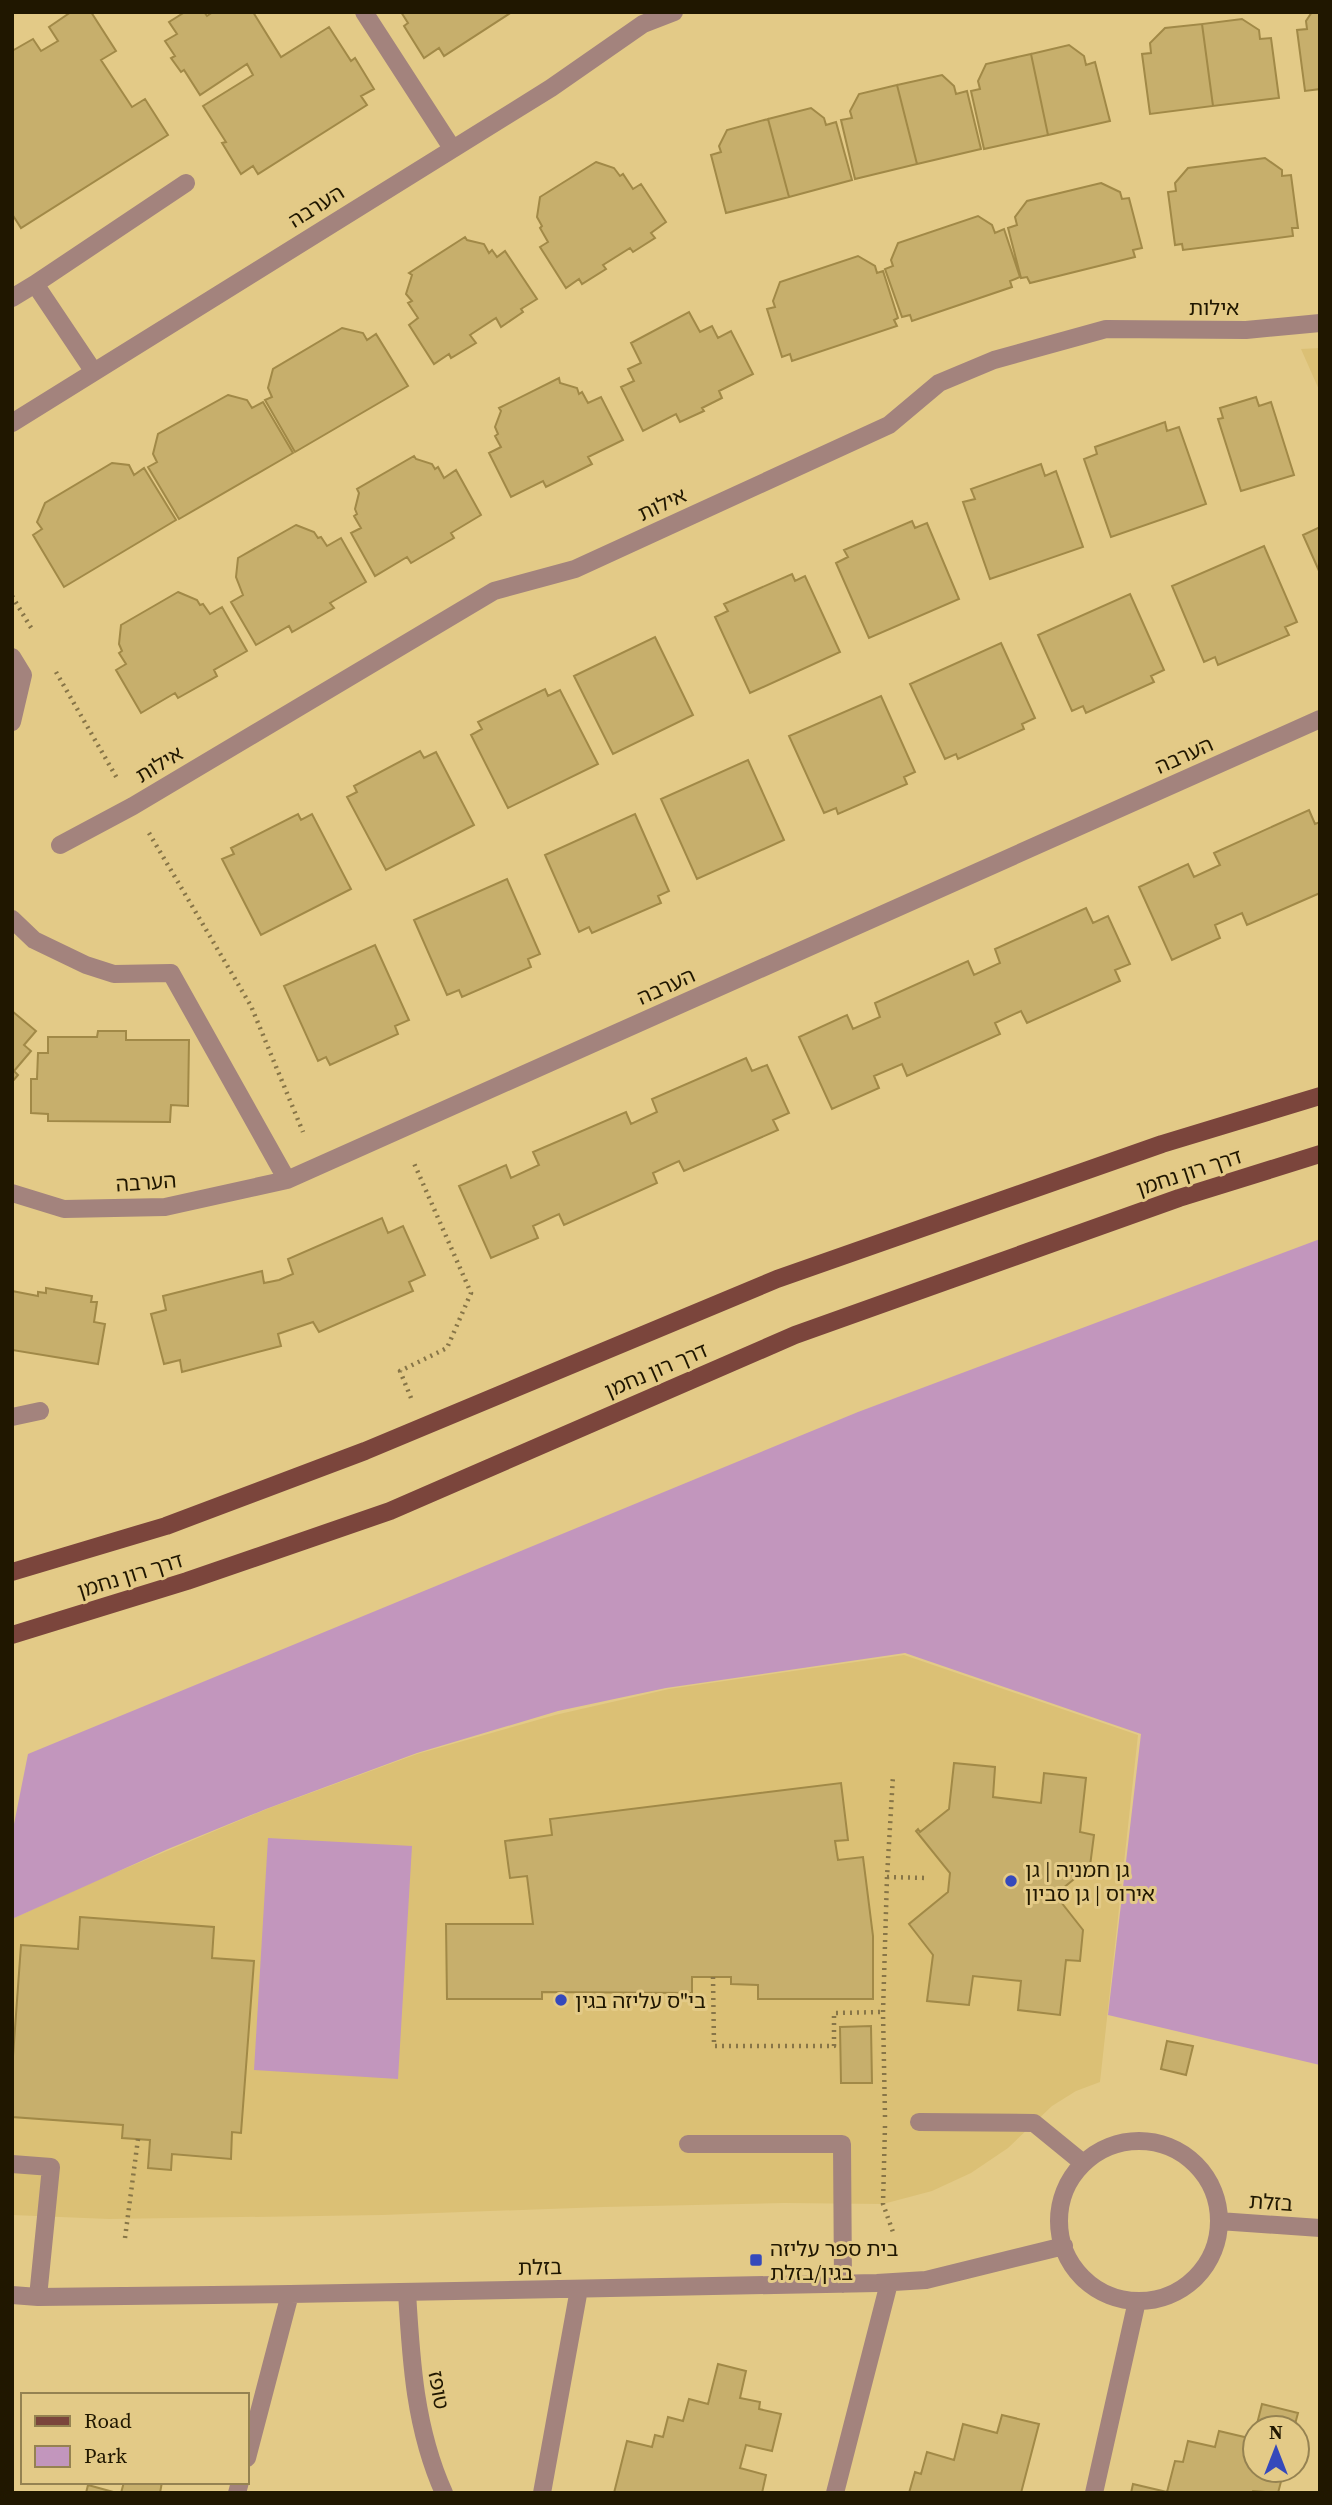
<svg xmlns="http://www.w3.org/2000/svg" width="1332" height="2505" font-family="'Source Serif 4','Noto Sans Hebrew',serif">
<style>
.built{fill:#dbc075}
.green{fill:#c296bd}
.building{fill:#c7af6c;stroke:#a18947;stroke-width:2}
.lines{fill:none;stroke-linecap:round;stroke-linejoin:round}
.path{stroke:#877547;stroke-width:4.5;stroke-dasharray:2 5;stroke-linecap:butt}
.minor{stroke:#a3837d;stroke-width:18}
.major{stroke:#7b453c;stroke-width:18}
.poi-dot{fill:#3549bb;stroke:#e3ca87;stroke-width:2.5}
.labels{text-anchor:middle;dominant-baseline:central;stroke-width:6;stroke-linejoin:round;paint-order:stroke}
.street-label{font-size:21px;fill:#201700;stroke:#e3ca87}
.poi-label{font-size:21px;fill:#201700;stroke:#e3ca87;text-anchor:start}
</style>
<rect width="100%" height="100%" fill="#e3ca87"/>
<path class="built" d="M1320,348v44l-19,-43z
M904,1655l234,80 -38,347 -24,9 -24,15 -44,42 -37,25 -39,18 -49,13 -99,-1 -181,4 -221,8 -273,4 -97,-4v-296l74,-34 181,-76 150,-55 138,-39 114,-26z"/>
<path class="green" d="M1320,1239v826l-212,-50 33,-281 -236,-81 -239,35 -108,23 -141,42 -151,56 -98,40 -156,70v-85l16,-80 830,-342z
M268,1838l144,8 -14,233 -144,-9z"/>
<path class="building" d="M71,12h20l25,39 -15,9 31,47 13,-8 23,36 -147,93 -9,-14v-163l21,-12 8,12 17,-10 -9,-14z
M185,12h19l3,4 6,-4h40l28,45 48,-30 22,34 4,-3 19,31 -13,7 6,9 -109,69 -5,-8 -12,8 -19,-31 4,-1 -23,-36 50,-31 -6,-11 -47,31 -16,-25 -3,2 -10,-14 4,-2 -10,-15 12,-7 -8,-12z
M401,12h111l-68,44 -5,-8 -15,10 -20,-32 4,-3z
M1312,12h8v77l-15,2 -8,-61 10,-1 -1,-8z
M1242,19l17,11 1,9 11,-1 8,60 -66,8 -11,-82z
M1202,24l11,82 -63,8 -8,-60 9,-1 -1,-10 15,-15z
M1069,45l15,11 2,9 9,-3 15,59 -62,14 -17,-81z
M1031,54l17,81 -64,14 -13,-58 9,-2 -2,-8 8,-17z
M942,75l12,11 2,8 11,-3 14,58 -64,15 -20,-79z
M897,85l20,79 -62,15 -14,-59 11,-2 -2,-7 9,-17z
M811,108l13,10 2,7 10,-3 16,58 -63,17 -21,-78z
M768,119l21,78 -63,16 -15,-58 10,-3 -2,-6 8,-16z
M1265,158l17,12v6l9,-1 7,53h-6l1,8 -110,14 -1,-6 -7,1 -7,-53 8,-1 -1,-8 13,-15z
M596,162l18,6 6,8 3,-2 10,15 8,-5 25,38 -15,11 4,5 -22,14 -3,-4 -27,17 3,4 -24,15 -3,-5 -13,9 -26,-41 8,-5 -8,-14 2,-2 -5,-9 3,-20z
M1101,183l19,9 2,7 7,-1 13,50 -9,2 2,7 -105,26 -3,-6 -6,1 -13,-50 9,-3 -2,-8 12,-16z
M978,216l14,9 3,8 9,-4 16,48 -10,4 2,6 -100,34 -2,-6 -8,2 -17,-48 8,-3 -2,-6 7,-17z
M465,237l2,3 17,4 5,9 3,-3 5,7 8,-6 32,48 -16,10 2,3 -22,15 -5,-9 -26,17 6,8 -25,15 -2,-4 -15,10 -25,-39 9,-7 -10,-15 4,-2 -6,-7 6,-19 -3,-2z
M858,256l17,10 2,7 6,-2 15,47 -4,2 3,6 -105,35 -2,-7 -8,3 -15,-48 8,-2 -2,-6 7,-19z
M689,312l11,20 12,-6 6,12 13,-7 22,43 -34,17 3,7 -20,10 2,3 -24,11 -4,-8 -33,17 -22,-44 13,-6 -6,-12 13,-6 -10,-20z
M342,328l21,5 4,7 9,-6 32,52 -113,66 -30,-52 7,-3 -4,-9 5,-19z
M559,378l1,5 17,5 2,6 3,-2 6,11 13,-6 22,43 -35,17 4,7 -46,23 -3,-6 -32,16 -22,-44 12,-6 -6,-11 3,-2 -3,-7 6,-16 -2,-3z
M228,395l19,5 5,8 11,-6 30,51 -114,66 -31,-52 9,-5 -4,-8 5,-20z
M1256,397l3,9 12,-4 23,73 -53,16 -23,-72 5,-1 -3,-10z
M1165,422l2,9 12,-4 27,77 -95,33 -27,-78 13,-5 -2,-7z
M414,456l2,3 16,5 3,5 3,-2 6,11 12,-8 25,45 -30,18 3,5 -43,25 -4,-6 -32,19 -24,-43 10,-5 -7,-12 3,-2 -2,-5 4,-16 -2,-4z
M112,463l17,2 5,10 10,-7 32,52 -112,67 -31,-52 9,-6 -5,-7 8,-19z
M1041,464l4,12 11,-5 27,76 -93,32 -27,-77 12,-3 -4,-10z
M912,521l3,7 12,-5 32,76 -90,39 -33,-75 12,-6 -4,-7z
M296,525l18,7 4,6 3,-1 6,9 14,-8 25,44 -36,21 4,5 -42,24 -3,-6 -33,19 -25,-43 12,-7 -7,-18 2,-19z
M1320,527v46l-17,-38z
M1264,546l33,76 -12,5 4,8 -71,30 -3,-8 -11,5 -32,-76z
M792,574l3,7 10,-5 35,76 -90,41 -35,-76 13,-6 -4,-7z
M178,592l19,8 3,5 3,-1 7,10 12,-7 25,44 -33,19 3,6 -39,22 -3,-5 -34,20 -25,-43 10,-6 -7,-11 3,-2 -3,-7 2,-19z
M1130,594l34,76 -13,6 3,6 -68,31 -3,-7 -11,5 -34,-76z
M655,637l38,78 -80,39 -39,-78z
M1001,643l34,75 -13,6 2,5 -66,30 -2,-5 -11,5 -35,-75z
M545,689l3,7 12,-6 38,74 -90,44 -37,-73 11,-6 -4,-7z
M881,696l34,76 -11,5 3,7 -69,30 -2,-6 -12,5 -35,-77z
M420,751l4,7 12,-6 38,73 -88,45 -39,-73 10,-5 -3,-6z
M748,760l36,80 -87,39 -36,-80z
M1309,810l6,14 5,-2v71l-73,32 -5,-12 -27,12 5,13 -48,22 -33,-73 49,-23 6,13 26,-12 -6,-12z
M298,814l3,6 11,-6 39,75 -90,46 -39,-76 12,-5 -3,-6z
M635,814l34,77 -11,5 3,7 -69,30 -3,-6 -10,5 -34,-77z
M507,879l33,75 -12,5 3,8 -69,30 -3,-7 -12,5 -33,-75z
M1086,908l7,15 15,-7 22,48 -15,6 5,11 -93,42 -6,-12 -26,12 5,11 -93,42 -5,-12 -28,12 5,12 -47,21 -33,-72 48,-22 6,14 27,-12 -5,-14 93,-42 6,14 26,-12 -5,-14z
M375,945l34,75 -14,6 3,8 -68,31 -4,-8 -8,4 -34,-75z
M12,1011l24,20 -12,14 7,6 -17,20 4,4 -6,7z
M98,1031h28v9h63l-1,66 -17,-1 -1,17 -122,-1v-7l-17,-1v-34h6l1,-26h10v-16h49z
M746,1058l6,13 15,-6 22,48 -16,7 5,10 -94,41 -5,-10 -26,12 4,10 -93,42 -5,-11 -26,12 5,12 -47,20 -32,-72 47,-21 5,13 28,-13 -6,-13 93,-40 5,12 26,-12 -5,-13z
M382,1218l6,15 15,-7 22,49 -16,7 4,9 -94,41 -6,-10 -35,12 3,12 -99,26 -2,-12 -16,4 -13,-50 15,-4 -3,-14 99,-25 2,12 15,-3 14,-6 -5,-15z
M46,1288l46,8 -1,6h6l-3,20 11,2 -7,40 -86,-14v-59l26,5v-4l8,1z
M954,1763l41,4 -2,30 48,6 3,-30 42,5 -6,54 14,3 -4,31 -28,23 -1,13 22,28 -3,31 -14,-1 -6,55 -42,-5 3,-29 -48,-5 -4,29 -42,-4 6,-46 -24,-31 39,-32 2,-19 -34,-42 2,-2 2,3 29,-23z
M841,1783l7,57 -13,1 3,19 25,-3 10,79v63h-115v-14l-27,-1v-7h-39v16l-150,-1v7h-95l-1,-75h87l-6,-48 -17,2 -5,-37 47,-6 -2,-16z
M80,1917l134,10 -2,31 42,3 -13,172 -9,-1 -1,27 -59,-5 -1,16 -23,-2 2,-28 -28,-2 1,-13 -111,-8v-47l9,-125 57,4z
M871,2026l1,57h-31l-1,-56z
M1167,2041l26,5 -7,29 -25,-6z
M718,2364l28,7 -6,27 20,4 -1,7 22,5 -9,37 -26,-6 -6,23 26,7 -4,18h-148l13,-52 25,6 3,-12 8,2 5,-20 15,4 6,-22 19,5z
M1262,2404l36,9 -4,15h-38z
M1002,2415l37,9 -18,69h-112l6,-21 6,2 6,-22 27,8 9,-36 34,9z
M1219,2431l34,8 2,-8v39h29l-6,23 -25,-2 -1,2h-121l2,-9 34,8 8,-31 8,1 5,-21 27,6z
M124,2482h38l-2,11h-39z
M88,2485l29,8h-31z"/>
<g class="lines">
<path class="path" d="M12,596l21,35
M56,672l62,108
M149,833l102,173 52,126
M411,1398l-11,-27 47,-23 24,-55 -58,-132
M887,1877l41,1
M713,1977l1,69h120v-33l49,-1
M885,2117l-2,-105 4,-135 6,-101
M885,2126l-2,78 10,28
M125,2238l13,-99"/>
<path class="minor" d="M364,12l88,136
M12,298l23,-14
M94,372l-59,-88 151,-101
M12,423l539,-335 92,-64 31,-12
M12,657l11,18 -11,47
M60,845l73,-39 361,-215 81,-22 314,-144 50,-42 55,-23 112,-31 140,1 74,-7
M12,919l22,21 52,25 28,9 57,-1 116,207
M12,1193l52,16 101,-2 122,-27 1033,-461
M12,1417l28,-6
M919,2122l115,1 49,40
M1059 2221a80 80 0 1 1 160 0a80 80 0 1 1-160 0Z
M688,2144h154l1,140
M12,2164l39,3 -13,130
M1219,2221l101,7
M407,2292c4,69 8,137 37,201
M12,2295l26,2 252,-3 587,-11 49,-3 138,-34
M247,2458l43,-164
M237,2493l3,-11
M542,2493l37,-204
M835,2493l54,-210
M1094,2493l43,-192"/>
<path class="major" d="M12,1572l154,-46 199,-75 412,-172 385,-135 158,-48
M12,1635l175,-54 203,-70 405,-176 384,-137 141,-44"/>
</g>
<g class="poi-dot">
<circle cx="1011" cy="1881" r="7"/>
<circle cx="561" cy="2000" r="7"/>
<rect x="749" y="2253" width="14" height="14" rx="3.5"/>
</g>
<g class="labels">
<g class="street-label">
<text transform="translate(316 206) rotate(-32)">הערבה</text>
<text x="1214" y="307">אילות</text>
<text transform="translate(662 504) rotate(-25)">אילות</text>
<text transform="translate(1184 755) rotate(-24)">הערבה</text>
<text transform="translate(159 764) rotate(-31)">אילות</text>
<text transform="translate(666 986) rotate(-24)">הערבה</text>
<text transform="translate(1189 1172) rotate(-18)">דרך רון נחמן</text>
<text transform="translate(146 1182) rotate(-4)">הערבה</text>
<text transform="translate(656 1370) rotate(-23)">דרך רון נחמן</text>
<text transform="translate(130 1575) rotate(-17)">דרך רון נחמן</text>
<text transform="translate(1271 2202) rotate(4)">בזלת</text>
<text transform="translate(540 2267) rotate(-1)">בזלת</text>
<text transform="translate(439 2390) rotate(80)">טופז</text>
</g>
<g class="poi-label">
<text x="1025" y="1869">גן חמניה | גן<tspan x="1025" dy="24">אירוס | גן סביון</tspan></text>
<text x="575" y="2000">בי"ס עליזה בגין</text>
<text x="770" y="2248">בית ספר עליזה<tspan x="770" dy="24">בגין/בזלת</tspan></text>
</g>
</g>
<rect width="1332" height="2505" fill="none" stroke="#201700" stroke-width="28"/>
<rect x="21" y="2393" width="228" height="91" fill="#e3ca87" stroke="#958251" stroke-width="2"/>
<rect x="35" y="2416" width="35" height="10" fill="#7b453c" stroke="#958251" stroke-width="2"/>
<text x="84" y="2428" font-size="21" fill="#201700">Road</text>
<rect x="35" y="2446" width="35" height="21" fill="#c296bd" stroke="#958251" stroke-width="2"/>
<text x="84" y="2463" font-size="21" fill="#201700">Park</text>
<g transform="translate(1276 2449)"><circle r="33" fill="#e3ca87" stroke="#958251" stroke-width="2"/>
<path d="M0-5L12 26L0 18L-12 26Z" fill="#3549bb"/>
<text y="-10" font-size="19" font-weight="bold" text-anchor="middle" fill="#201700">N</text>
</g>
</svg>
